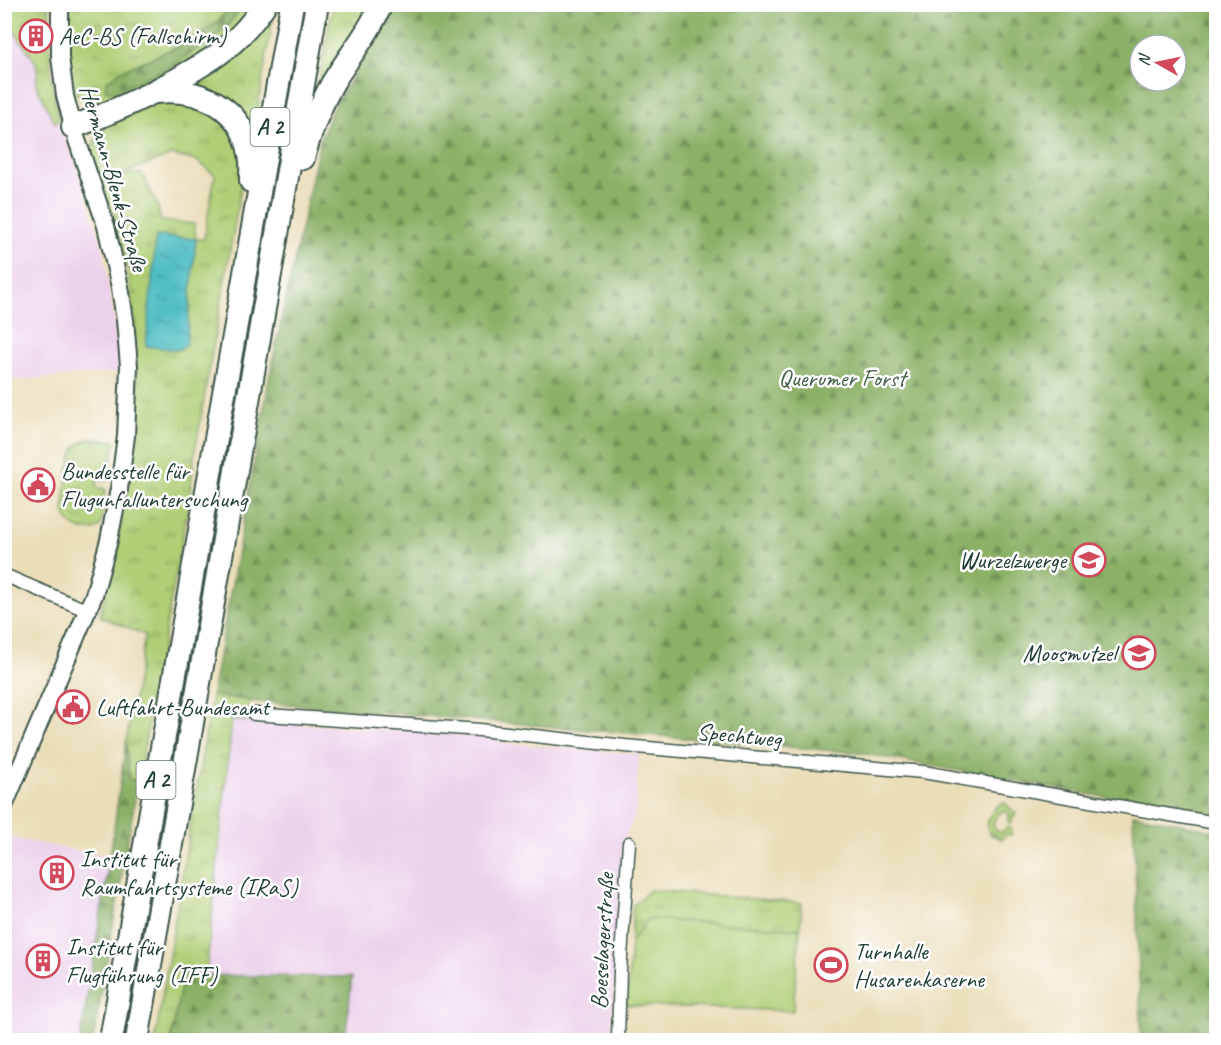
<svg xmlns="http://www.w3.org/2000/svg" width="1221" height="1045" font-family="Caveat,sans-serif">
<style>
.built{fill:#ecd1ea}
.grass{fill:url(#grass-tufts);stroke:#678654;stroke-width:1.5;fill-rule:evenodd}
.forest{fill:url(#forest-firs);stroke:#55774d;stroke-width:1.5;fill-rule:evenodd}
.pitch{fill:#afce75;stroke:#678654;stroke-width:1.5}
.water{fill:url(#water-ripples);stroke:#367d7c;stroke-width:1.5}
.lines{fill:none;stroke-linecap:round;stroke-linejoin:round}
.street-casing{stroke:#3d5548;stroke-width:15}
.secondary-casing{stroke:#3d5548;stroke-width:20}
.highway-casing{stroke:#3d5548;stroke-width:26}
.street{stroke:#fff;stroke-width:12}
.secondary{stroke:#fff;stroke-width:16}
.highway{stroke:#fff;stroke-width:22}
.labels{text-anchor:middle;dominant-baseline:central;stroke-width:5;stroke-linejoin:round;paint-order:stroke}
.shield{fill:#fff;stroke:#627771;stroke-width:1.5}
.shield-label{font-size:22px;font-weight:bold;fill:#1f3d34}
.poi-label{font-size:24px;fill:#1f3d34;stroke:#fff;text-anchor:start}
.street-label{font-size:24px;fill:#1f3d34;stroke:#fff}
.park-label{font-size:24px;fill:#436144;stroke:#fff}
</style>
<defs>
<pattern id="grass-tufts" width="24" height="20" patternUnits="userSpaceOnUse" patternTransform="scale(1.5)"><rect width="24" height="20" fill="#afce75"/><path d="M3 7l-1-3M5 7V3M7 7l1-3M15 17l-1-3M17 17v-4M19 17l1-3" fill="none" stroke="#8ea861"/></pattern>
<pattern id="forest-firs" width="22" height="20" patternUnits="userSpaceOnUse" patternTransform="scale(1.5)"><rect width="22" height="20" fill="#8bb166"/><path d="M5 1l3.5 6h-7zM16 11l3.5 6h-7z" fill="#719155"/></pattern>
<pattern id="water-ripples" width="26" height="14" patternUnits="userSpaceOnUse" patternTransform="scale(1.5)"><rect width="26" height="14" fill="#4ebdc3"/><path d="M2 4q2-2 4 0t4 0M15 11q2-2 4 0t4 0" fill="none" stroke="#409b9f"/></pattern>
</defs>
<rect width="100%" height="100%" fill="#fff"/>
<filter id="ink" filterUnits="userSpaceOnUse"><feTurbulence type="fractalNoise" baseFrequency=".0167" numOctaves="2"/><feDisplacementMap in="SourceGraphic" scale="12" xChannelSelector="R" yChannelSelector="G"/><feConvolveMatrix kernelMatrix="1 2 1 2 8 2 1 2 1" color-interpolation-filters="sRGB"/></filter>
<filter id="wash" filterUnits="userSpaceOnUse"><feTurbulence type="fractalNoise" baseFrequency=".008" numOctaves="4" result="noise"/><feDisplacementMap in="SourceGraphic" scale="24" xChannelSelector="R" yChannelSelector="G"/><feGaussianBlur stdDeviation="1.35" result="paint"/><feColorMatrix in="noise" values="0 0 0 0 0 0 0 0 0 0 0 0 0 0 0 0 0 1.4 0 .05"/><feComposite in="paint" operator="in"/></filter>
<g filter="url(#wash)">
<rect width="100%" height="100%" fill="#eadeb9"/>
<path class="built" d="M5,5h44l2,62 5,38 4,16 24,68 19,59 10,63 7,61 -115,9z
M232,720l245,15 37,9 125,10 -4,62 -12,26 -12,198h-266l6,-63 -144,-1z
M6,837l104,20 -30,183h-75l-1,-200z"/>
<path class="grass" d="M4,5h45c0,38 1,78 10,115l-4,3 -18,-36c-2,-8 2,-16 -1,-24l-31,-45z
M70,5h162c-16,31 -80,52 -111,66l-8,21 58,-25 39,-26 33,-36h32l-23,137 -7,22 -50,287 -6,51 -51,279 -9,-2 -3,-37 19,-107 -45,-19 21,-90 17,-116 -3,-84 -7,-54 -13,-53 -24,-65c1,-12 5,-17 14,-25l-11,-27c-34,6 -26,-77 -24,-97zM172,155l25,6 18,14 -11,64h-8l-2,-15 -33,-3 -3,-14 -16,-34 -26,3z
M333,5h38l-57,103z
M91,439l25,2 -10,40 -9,-1 -1,7 9,2 -4,35 -2,4c-15,6 -33,0 -35,-19 -1,-9 2,-19 3,-28 2,-11 2,-23 8,-32 4,-6 10,-9 16,-10z
M212,695l38,6 -2,20 -16,-1 -26,256h-23l-12,64h-16z
M1004,802l12,12 -4,6 -1,4 -3,-2 1,-8 -4,-3c-7,1 -11,8 -12,14 4,9 10,8 15,2l3,2v6l-4,-1 -5,5 -12,-5 -3,-8c2,-10 7,-19 17,-24z
M650,890l152,13 -2,26 -152,-10 -17,22 2,-36z"/>
<path class="forest" d="M232,4l11,1 -15,21 -18,15 -39,26 -58,25 -8,-2 1,-8 15,-11 59,-25 35,-22 15,-16z
M394,5h822v812l-356,-64 -610,-52 -38,-6 58,-321 50,-233 12,-31 58,-95zM1140,45h36v36h-36z
M126,742l3,37 9,2 -45,259h-13l30,-183z
M1133,814l83,17v209h-76l1,-15z
M183,975l169,2 -7,63h-174z"/>
<path class="pitch" d="M648,919l152,10 -7,82 -166,-6 4,-64z"/>
<path class="water" d="M156,236l40,3 -10,106 -8,5 -32,-4z"/>
</g>
<g filter="url(#ink)">
<g class="lines">
<g class="street-casing">
<path id="street" d="M4,575l84,36
M254,714l226,16 145,16 298,26 293,51
M618,1040l2,-69 9,-128"/>
</g>
<g class="secondary-casing">
<path id="secondary" d="M4,806l90,-211 15,-55 10,-51 7,-53 3,-70 -4,-46 -5,-33 -14,-61 -30,-89 -11,-41 -5,-39v-53"/>
</g>
<g class="highway-casing">
<path id="highway" d="M156,92c44,-5 86,15 94,62 2,9 1,18 1,27
M73,127c36,-13 72,-30 105,-48 16,-10 33,-18 47,-30 16,-13 29,-28 40,-45
M303,158c7,-26 16,-50 29,-74 16,-27 37,-50 49,-80
M111,1040l181,-1036
M137,1040l180,-1036"/>
</g>
<use href="#street" class="street"/>
<use href="#secondary" class="secondary"/>
<use href="#highway" class="highway"/>
</g>
</g>
<defs>
<g id="building-ring" transform="scale(1.725)"><circle r="9.5" fill="#fff" stroke="#d1495b" stroke-width="1.5"/><path d="M-4-6H4V6H1V3H-1V6H-4ZM-2.5-4.3h1.7v1.8h-1.7ZM.8-4.3h1.7v1.8H.8ZM-2.5-1h1.7V.8h-1.7ZM.8-1h1.7V.8H.8Z" fill="#d1495b"/></g>
<g id="civic-ring" transform="scale(1.725)"><circle r="9.5" fill="#fff" stroke="#d1495b" stroke-width="1.5"/><path d="M-.6-6.5H3V-4.5H.6V-3L4-1V1h2V6H-6V1h2V-1L-.6-3ZM-1.2 2.5V6h2.4V2.5Z" fill="#d1495b"/></g>
<g id="school-ring" transform="scale(1.725)"><circle r="9.5" fill="#fff" stroke="#d1495b" stroke-width="1.5"/><path d="M0-5L7-2L0 1L-7-2ZM-4 1L0 2.5L4 1V4Q0 6-4 4Z" fill="#d1495b"/></g>
<g id="stadium-ring" transform="scale(1.725)"><circle r="9.5" fill="#fff" stroke="#d1495b" stroke-width="1.5"/><path d="M0-5a6.5 5 0 1 0 0 10a6.5 5 0 1 0 0-10ZM-3.5-1.8h7v3.6h-7Z" fill="#d1495b"/></g>
</defs>
<g fill-rule="evenodd">
<use href="#building-ring" x="36" y="36"/>
<use href="#civic-ring" x="38" y="485"/>
<use href="#school-ring" x="1089" y="560"/>
<use href="#school-ring" x="1139" y="653"/>
<use href="#civic-ring" x="73" y="707"/>
<use href="#building-ring" x="57" y="873"/>
<use href="#building-ring" x="43" y="961"/>
<use href="#stadium-ring" x="831" y="965"/>
</g>
<g class="labels">
<g class="shield">
<rect x="250.5" y="108" width="39" height="38" rx="4.5"/>
<rect x="136.5" y="761" width="39" height="38" rx="4.5"/>
</g>
<g class="shield-label">
<text x="270" y="127">A 2</text>
<text x="156" y="780">A 2</text>
</g>
<g class="poi-label">
<text x="59" y="36">AeC-BS (Fallschirm)</text>
<text x="61" y="471">Bundesstelle für<tspan x="61" dy="28">Flugunfalluntersuchung</tspan></text>
<text x="1066" y="560" text-anchor="end">Wurzelzwerge</text>
<text x="1116" y="653" text-anchor="end">Moosmutzel</text>
<text x="96" y="707">Luftfahrt-Bundesamt</text>
<text x="80" y="859">Institut für<tspan x="80" dy="28">Raumfahrtsysteme (IRaS)</tspan></text>
<text x="66" y="947">Institut für<tspan x="66" dy="28">Flugführung (IFF)</tspan></text>
<text x="854" y="951">Turnhalle<tspan x="854" dy="28">Husarenkaserne</tspan></text>
</g>
<g class="street-label">
<text transform="translate(114 178) rotate(74)">Hermann-Blenk-Straße</text>
<text transform="translate(739 735) rotate(5)">Spechtweg</text>
<text transform="translate(602 941) rotate(-87)">Boeselagerstraße</text>
</g>
<g class="park-label">
<text x="842" y="378">Querumer Forst</text>
</g>
</g>
<rect width="1221" height="1045" fill="none" stroke="#fff" stroke-width="24"/>
<g transform="translate(1158 63) rotate(279)"><circle r="28" fill="#ffffff" stroke="#a5b1ae" stroke-width="1.5"/>
<path d="M0-4.5L10 22L0 15L-10 22Z" fill="#d1495b"/>
<text y="-9" font-size="16" font-weight="bold" text-anchor="middle" fill="#1f3d34">N</text>
</g>
</svg>
